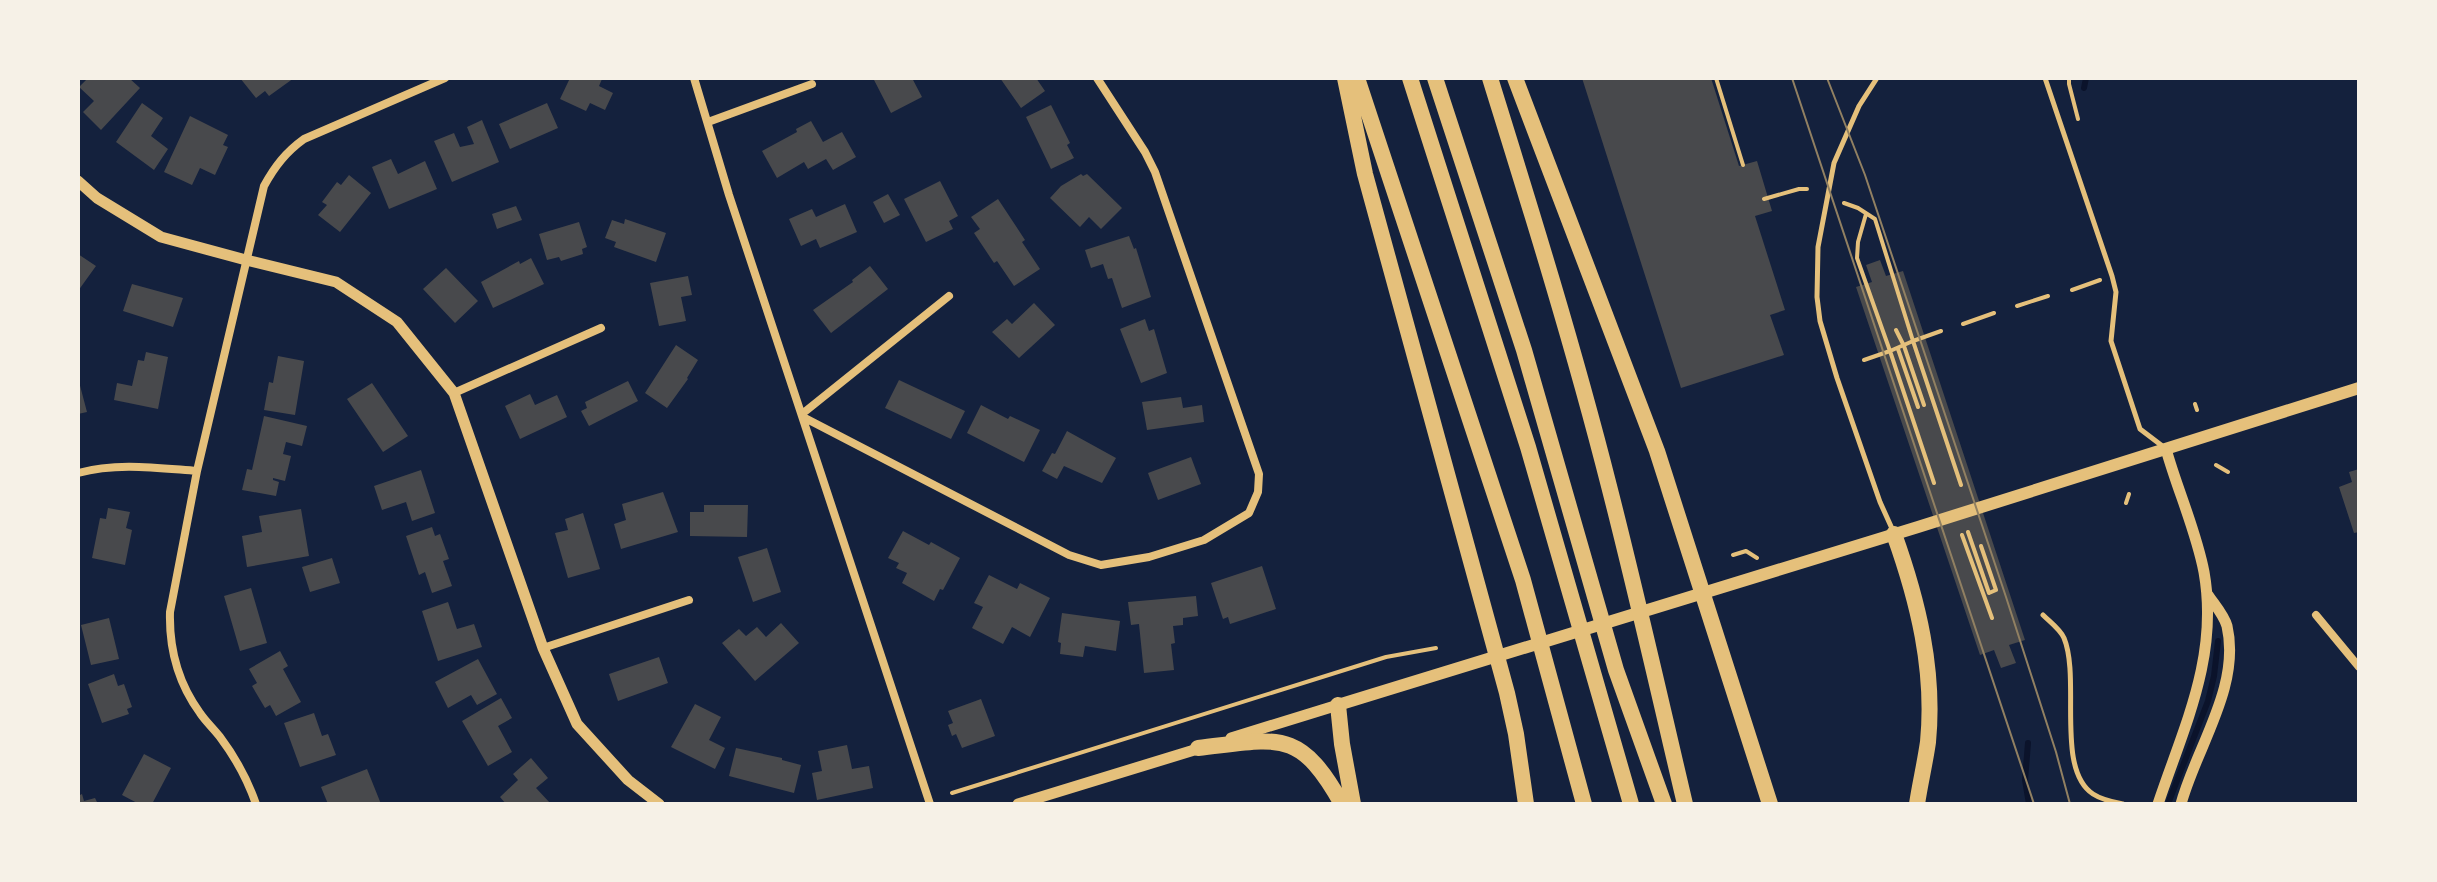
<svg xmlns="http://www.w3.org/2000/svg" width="2437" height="882" font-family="Lato,sans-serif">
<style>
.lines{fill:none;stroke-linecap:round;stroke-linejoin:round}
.stream{stroke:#0b132b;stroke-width:6}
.building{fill:#48494c}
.path{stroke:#e5c07b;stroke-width:4}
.service{stroke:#e5c07b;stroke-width:5}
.minor{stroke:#e5c07b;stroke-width:8}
.tertiary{stroke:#e5c07b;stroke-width:11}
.secondary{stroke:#e5c07b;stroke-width:12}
.motorway{stroke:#e5c07b;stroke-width:16}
.tram{stroke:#918062;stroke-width:2}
</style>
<rect width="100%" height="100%" fill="#14213d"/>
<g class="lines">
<path class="stream" d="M2084,88l2,-10
M2028,743l-3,37 4,24
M2168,804l40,-103 6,-25 4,-35"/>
</g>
<path class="building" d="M88,78h41l11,10 -39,42 -18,-18 11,-11 -15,-14z
M240,78h54l-25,18 -4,-5 -9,7z
M570,78l32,1 -3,7 14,7 -8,17 -15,-7 -4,8 -26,-12z
M873,78h39l10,19 -31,16z
M1000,78h36l9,13 -24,17z
M1582,78h129l28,88 18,-5 15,50 -17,5 30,94 -15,5 14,40 -103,33z
M142,103l21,15 -12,18 17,13 -14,21 -38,-28z
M547,103l11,25 -48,21 -11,-25z
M1051,105l19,38 -3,2 7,13 -23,11 -25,-52z
M190,116l38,19 -5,10 5,2 -13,28 -15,-7 -8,17 -28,-13z
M482,120l17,42 -47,20 -18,-41 20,-8 6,14 14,-3 -7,-17z
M811,121l12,21 19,-10 14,25 -23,13 -7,-11 -18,10 -4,-7 -27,16 -15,-27 35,-19 -1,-3z
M391,159l7,15 27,-13 12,28 -48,20 -17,-42z
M1081,174l2,2 4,-2 35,34 -21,21 -12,-12 -9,10 -30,-29 11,-12z
M349,175l22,18 -31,39 -22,-17 9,-10 -5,-3 15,-20 4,3z
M940,181l18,35 -9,5 4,8 -27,13 -22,-43z
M888,194l12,21 -16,8 -11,-21z
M998,199l27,41 -3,2 18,27 -26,17 -17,-25 -3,2 -20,-30 6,-4 -9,-12z
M845,204l12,28 -37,16 -4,-9 -15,7 -12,-27 23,-10 4,8z
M516,206l6,14 -25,9 -5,-15z
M625,219l41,14 -10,29 -42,-15 2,-5 -11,-4 7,-18 12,4z
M579,222l8,25 -5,2 1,5 -22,7 -2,-4 -12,3 -8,-26z
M1129,236l5,13 2,-1 15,49 -29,11 -10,-30 -4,1 -5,-15 -12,4 -6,-18z
M78,254l18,12 -18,25z
M531,258l13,26 -51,24 -12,-26 38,-21 1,3z
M1880,260l6,16 17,-5 122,369 -16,5 7,18 -15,5 -7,-18 -14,5 -124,-368 16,-5 -6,-17z
M870,266l18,23 -57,44 -18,-23 40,-28 -1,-2z
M446,268l32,33 -23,22 -32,-34z
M688,276l4,19 -11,2 5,24 -27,5 -9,-43z
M132,284l51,14 -10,29 -50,-16z
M1034,303l21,22 -36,33 -27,-26 15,-13 5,5z
M1145,319l4,12 5,-2 13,44 -26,10 -21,-54z
M676,345l22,15 -11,18 1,1 -21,29 -22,-15z
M146,352l22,5 -10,52 -44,-9 3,-17 15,3 6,-26 6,1z
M278,356l26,5 -9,54 -31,-5 5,-28 4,1z
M78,378l9,34 -9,2z
M899,380l66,31 -14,28 -66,-31z
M628,381l10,20 -49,25 -8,-15 6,-3 -2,-6z
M372,383l36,53 -25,16 -36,-53z
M530,394l5,11 22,-10 10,22 -47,22 -15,-33z
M1181,397l2,11 19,-3 2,17 -57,8 -5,-28z
M981,405l27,14 2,-3 30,14 -16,32 -57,-29z
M264,416l43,10 -5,20 -16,-4 -3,12 8,2 -6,25 -12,-3v2l6,2 -3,14 -34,-6 5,-21 5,1z
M1067,431l49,27 -14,25 -38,-17 -7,13 -15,-8 10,-18 3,1z
M1191,457l10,27 -43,16 -10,-27z
M2359,469v63l-5,1 -15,-46 13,-5 -3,-10z
M421,470l14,43 -23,8 -6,-19 -24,8 -8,-24z
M663,492l15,40 -57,17 -7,-25 12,-4 -4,-16z
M704,505h44l-1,32 -57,-1v-24h14z
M108,508l22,4 -4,16 6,2 -7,35 -33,-7 8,-40 6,1z
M301,509l8,47 -62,11 -5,-31 20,-4 -3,-16z
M583,513l17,56 -32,9 -13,-45 13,-3 -3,-11z
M432,527l3,9 5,-2 9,25 -6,2 9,25 -20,7 -7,-21 -6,3 -13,-39z
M903,531l26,14 2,-3 29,16 -17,32 -3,-1 -6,12 -32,-18 5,-10 -11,-5 3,-5 -11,-5z
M767,548l14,44 -28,10 -15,-45z
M332,558l8,25 -30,9 -8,-25z
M1262,566l14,43 -46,15 -2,-7 -5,2 -12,-36z
M989,575l28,14 3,-6 30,15 -20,39 -18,-10 -9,17 -31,-16 11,-21 -9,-4z
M251,588l16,55 -27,8 -16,-55z
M1196,596l2,20 -15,2v7l-10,1 2,17 -4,1 3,26 -30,3 -5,-49 -8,1 -3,-23z
M448,602l9,27 17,-5 8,23 -44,14 -16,-50z
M1062,613l58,8 -4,30 -31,-5 -2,11 -23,-3 1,-11 -3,-1z
M109,618l10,41 -28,6 -10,-40z
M781,623l18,20 -44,38 -33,-38 17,-14 7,7 11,-9 9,10z
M280,651l8,15 -5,3 18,33 -25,14 -6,-11 -5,3 -13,-22 5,-3 -8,-14z
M659,657l9,26 -50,18 -9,-27z
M478,659l19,35 -20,11 -6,-10 -23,13 -13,-26z
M114,674l4,12 6,-2 8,23 -5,2 2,5 -27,9 -14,-39z
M501,698l11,20 -14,8 14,26 -24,14 -26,-45z
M981,699l14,37 -33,12 -6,-14 -4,2 -4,-11 5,-2 -5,-12z
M695,704l26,13 -12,23 16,8 -10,21 -44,-22z
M314,713l8,23 6,-2 8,21 -36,12 -16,-44z
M847,745l5,24 17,-3 4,22 -56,12 -5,-27 10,-2 -4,-20z
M736,748l46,10v2l19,5 -7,28 -65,-17z
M144,754l27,14 -19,36h-13l-17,-9z
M531,758l17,20 -12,10 15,16h-45l-6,-7 18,-17 -5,-6z
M367,769l14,35h-53l-7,-17z
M82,794l2,7 11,-3 3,6h-20v-8z"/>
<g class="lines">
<path class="path" d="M1716,78l27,87
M2069,78v6l9,35
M1764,199l35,-10h8
M1844,203l14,5 17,11 38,122 28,-10
M2072,290l28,-10
M2017,306l31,-10
M1963,324l31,-11
M1896,330l8,16 20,59
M1898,349l20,58
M1864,360l26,-9 -33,-93 1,-16 8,-28
M2195,404l2,6
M2216,465l12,7
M1934,483l-44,-132 23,-10 48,144
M2126,503l3,-9
M1968,532l21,61
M1962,535l30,83
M1981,546l15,44 -7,3
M1733,555l13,-4 11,7
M952,793l434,-136 50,-9"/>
<path class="service" d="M1877,78l-18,28 -25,57 -16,84 -1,50 3,24 17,57 43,124 14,31
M2045,78l67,198 4,16 -5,49 29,88 25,19
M2043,615c7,7 17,14 21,23 17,41 -9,131 29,156 9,6 20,8 30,10"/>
<path class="minor" d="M694,78l35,117 201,609
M708,122l104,-38
M454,393l147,-65
M802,414l147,-118
M803,417l266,138 32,10 48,-8 55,-17 45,-27 9,-21 1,-18 -104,-302 -10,-20 -48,-74
M78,473c39,-11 80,-5 119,-2
M2316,615l43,52
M543,648l146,-48
M256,804c-8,-23 -21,-47 -36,-67 -6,-8 -14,-15 -20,-24 -22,-30 -31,-65 -30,-101l27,-141 67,-285c11,-20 22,-34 40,-47l141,-61"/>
<path class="tertiary" d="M78,181l19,17 64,39 85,23 90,22 61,40 57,71 89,255 34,76 51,56 31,24
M1231,738l107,-33
M1018,804l186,-57
M2158,804c26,-78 61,-147 46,-232 -8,-42 -27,-83 -38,-123
M2181,804c15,-56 60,-117 46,-178 -3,-11 -13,-22 -19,-31"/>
<path class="secondary" d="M1338,705l580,-178 441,-139"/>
<path class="motorway" d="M1345,78l20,96 142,519 9,41 10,70
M1357,78l166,502 61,224
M1410,78l118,369 103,357
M1435,78l89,272 92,320 48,134
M1490,78c42,135 84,270 119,408 27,105 51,212 76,318
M1515,78l142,373 113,353
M1894,534c24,67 41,136 34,208 -3,21 -8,42 -11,62
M1338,705l4,39 11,60
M1198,748c80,-9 101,-21 144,56"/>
<path class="tram" d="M1792,78l242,726
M1827,78l38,97 141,422 50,155 14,52"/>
</g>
<rect width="2437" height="882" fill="none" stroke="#f6f1e7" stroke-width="160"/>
</svg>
